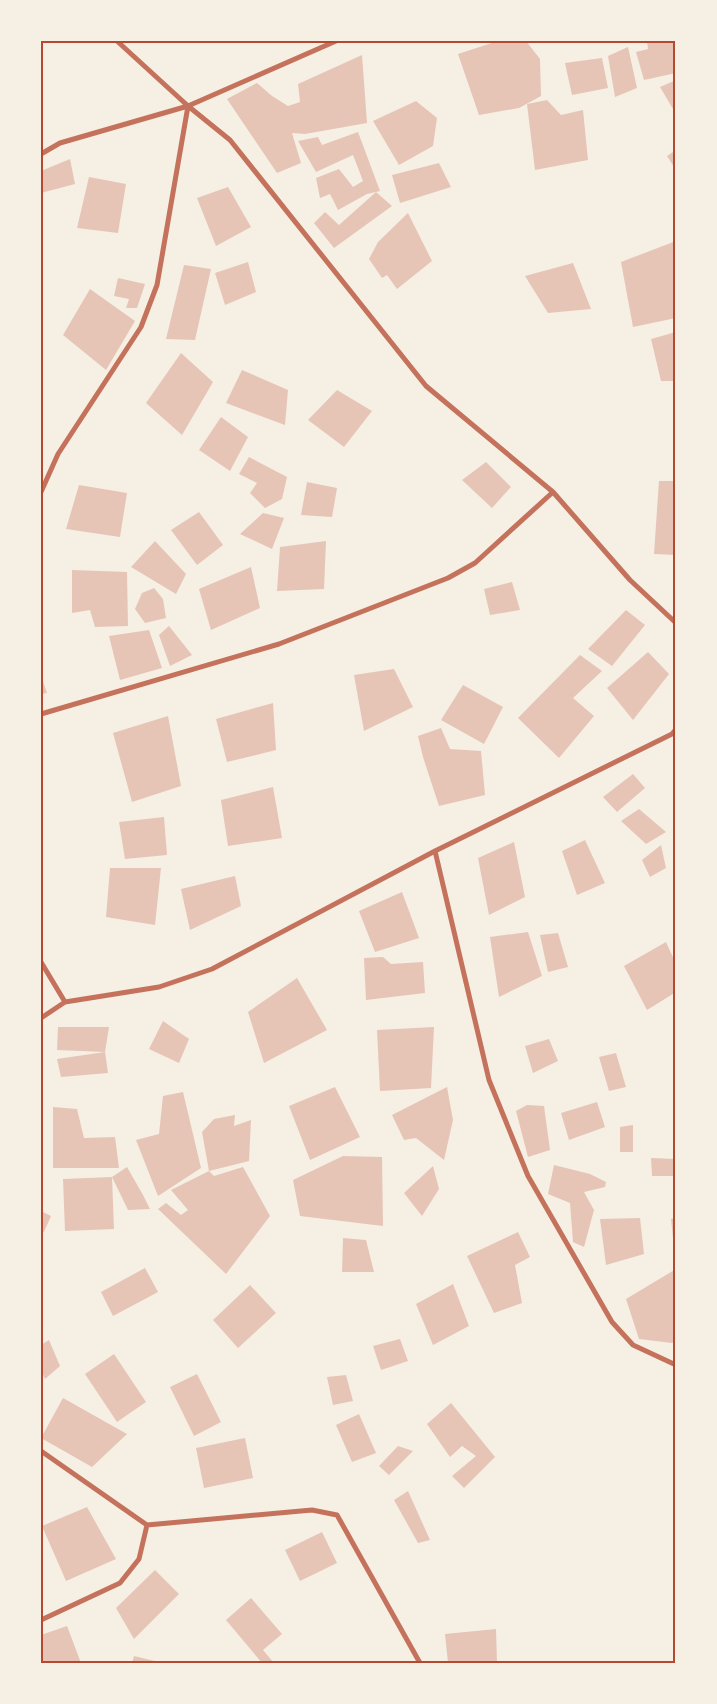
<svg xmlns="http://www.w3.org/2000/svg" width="717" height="1704" font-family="Merriweather,serif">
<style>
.building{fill:#e6c5b7}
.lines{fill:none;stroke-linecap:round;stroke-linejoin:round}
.minor{stroke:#c5725c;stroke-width:5}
.neatline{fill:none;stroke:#b5482f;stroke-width:2}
</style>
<rect width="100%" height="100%" fill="#f6efe4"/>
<path class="building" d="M498,41h28l14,18 1,37 -22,12 -40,7 -21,-61z
M647,41h29v32l-32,7 -8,-28 12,-3z
M628,47l9,41 -22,9 -7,-41z
M362,55l5,68 -62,11 -13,-1 9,30 -24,10 -50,-74 30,-16 15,13 16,10 12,-4 -2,-18z
M602,58l6,30 -36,7 -7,-32z
M676,80v34l-16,-27z
M547,100l14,15 22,-5 5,50 -53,10 -8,-66z
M416,101l21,17 -4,28 -34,19 -26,-44z
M358,132l22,59 -13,3 -29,16 -8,-16 -10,4 -4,-20 23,-9 14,18 10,-6 -10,-26 -37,17 -18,-31 20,-4 4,8z
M676,150v20l-9,-14z
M70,159l5,25 -34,9v-22z
M439,163l12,24 -51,16 -8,-28z
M89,177l37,7 -8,49 -41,-5z
M228,187l23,40 -35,19 -19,-48z
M376,192l16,14 -58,42 -20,-25 11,-11 14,13z
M408,213l24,48 -35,28 -10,-14 -5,3 -13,-19 9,-17z
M676,241v77l-43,9 -12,-65z
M248,262l8,30 -31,13 -10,-32z
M573,263l18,46 -43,4 -23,-37z
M184,265l27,4 -16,71 -29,-1z
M118,278l27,6 -8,24h-11l3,-9 -15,-3z
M90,289l45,32 -29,49 -43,-35z
M676,332v49h-15l-10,-42z
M181,353l32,29 -31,53 -36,-32z
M242,370l46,20 -3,35 -59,-22z
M337,390l35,21 -28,36 -36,-27z
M221,417l27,20 -18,34 -31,-21z
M249,457l38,20 -5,22 -17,9 -15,-15 7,-10 -18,-9z
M486,462l25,25 -19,21 -30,-28z
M659,481h17v74l-22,-1z
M307,482l30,6 -5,29 -31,-2z
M79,485l48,8 -7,44 -54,-8z
M199,512l24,33 -26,20 -26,-35z
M263,513l21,5 -12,31 -32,-15z
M155,541l31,33 -10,20 -45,-27z
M326,541l-2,48 -47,2 3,-44z
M251,567l9,41 -49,22 -12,-41z
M72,570l55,2 1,54 -33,1 -5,-17 -18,3z
M512,582l8,28 -30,5 -6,-26z
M154,588l9,11 3,19 -21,5 -10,-14 7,-16z
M626,610l19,15 -33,41 -24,-17z
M169,626l23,29 -22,11 -11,-31z
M149,630l13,38 -42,12 -11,-44z
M648,652l21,22 -36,46 -26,-32z
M580,655l22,16 -29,27 21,18 -35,42 -41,-40z
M394,669l19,38 -49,24 -10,-56z
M41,676l6,17 -6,1z
M463,685l40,22 -19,37 -43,-24z
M273,703l3,47 -49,12 -11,-43z
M168,716l13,70 -49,16 -19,-69z
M441,728l9,21 31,2 4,44 -46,11 -16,-49 -5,-21z
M633,774l12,14 -28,24 -14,-15z
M273,787l9,51 -54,8 -7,-46z
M639,809l27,23 -20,12 -25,-23z
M164,817l3,38 -42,4 -6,-37z
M585,840l20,43 -28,12 -15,-44z
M514,842l11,55 -36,18 -11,-57z
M661,845l5,23 -16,9 -8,-17z
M110,868h51l-6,57 -49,-8z
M235,876l6,30 -51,24 -9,-41z
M402,892l17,46 -44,14 -16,-41z
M528,932l14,44 -43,21 -9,-60z
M558,933l10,34 -20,5 -8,-37z
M666,942l10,22v28l-29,18 -23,-44z
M383,957l8,7 32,-2 2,31 -59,7 -2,-42z
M297,978l30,52 -63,33 -16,-51z
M163,1021l26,18 -10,24 -30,-14z
M58,1027h51l-4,25 -48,-2z
M434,1027l-3,61 -51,3 -3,-61z
M549,1039l9,22 -25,12 -8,-27z
M105,1052l3,21 -47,4 -4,-18z
M616,1053l10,34 -17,4 -10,-34z
M335,1087l25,50 -50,23 -21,-54z
M447,1087l6,33 -9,40 -28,-22 -12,2 -12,-25z
M183,1092l18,76 -43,28 -22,-56 23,-6 4,-38z
M597,1102l8,25 -36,13 -8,-27z
M527,1105l17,1 6,44 -22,7 -12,-46z
M53,1107l24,2 7,29 31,-1 4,31h-66z
M235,1115l-1,11 17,-6 -2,41 -40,10 -7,-39 12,-13z
M633,1125v27h-13v-25z
M343,1156l39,1 1,69 -83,-10 -7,-36z
M651,1158l25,1v17h-24z
M554,1165l36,9 16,8 -1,5 -21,5 10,18 -10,37 -11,-5 -3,-39 -22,-9z
M433,1166l6,23 -17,27 -18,-23z
M127,1167l16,28 7,14 -22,1 -16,-33z
M243,1167l27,49 -44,58 -68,-65 8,-6 15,12 7,-5 -17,-20 38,-19 5,5z
M112,1177l2,52 -49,2 -2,-52z
M41,1211l10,5 -7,16 -3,-2z
M640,1218l4,36 -38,11 -6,-46z
M676,1218v19l-3,1 -2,-19z
M518,1232l12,25 -15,8 7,38 -28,10 -27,-57z
M343,1238l23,2 8,32h-32z
M145,1268l13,24 -45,24 -12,-24z
M676,1269v72l-4,2 -33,-4 -13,-40z
M453,1284l16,42 -36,19 -17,-41z
M250,1285l26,28 -38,35 -25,-28z
M400,1339l8,22 -27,9 -8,-24z
M49,1340l11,26 -15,13 -4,-9v-25z
M114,1354l32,48 -29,20 -32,-48z
M197,1374l24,48 -27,14 -24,-49z
M346,1375l7,26 -20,4 -6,-28z
M63,1398l64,36 -35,33 -51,-29z
M451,1403l44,54 -31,31 -12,-12 24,-20 -14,-10 -12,11 -23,-33z
M359,1414l17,39 -24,9 -16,-37z
M245,1438l8,40 -49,10 -8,-40z
M398,1446l15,5 -24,24 -10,-9z
M408,1491l22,49 -12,3 -24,-43z
M87,1507l29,52 -50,22 -24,-55z
M322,1532l15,31 -37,18 -15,-31z
M155,1570l24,24 -45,45 -18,-31z
M251,1598l31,36 -19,16 11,13h-12l-36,-43z
M67,1626l14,37h-40v-28z
M496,1629l1,34h-49l-3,-29z
M134,1656l25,6v1h-27z"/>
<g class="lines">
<path class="minor" d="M117,41l71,65 42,34 196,246 127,106 77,88 46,43
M41,154l19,-11 128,-37 148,-65
M41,492l17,-38 83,-127 16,-42 31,-179
M41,714l238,-70 169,-66 27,-15 78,-71
M435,851l54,229 39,96 84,146 21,23 43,20
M41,962l24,40
M41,1018l24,-16 94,-15 53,-18 223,-118 237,-117 4,-5
M41,1451l106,74 165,-15 25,5 83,148
M41,1620l79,-37 19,-24 8,-34"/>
</g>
<rect width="717" height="1704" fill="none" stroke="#f6efe4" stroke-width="85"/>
<rect x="42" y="42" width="632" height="1620" class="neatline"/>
</svg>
